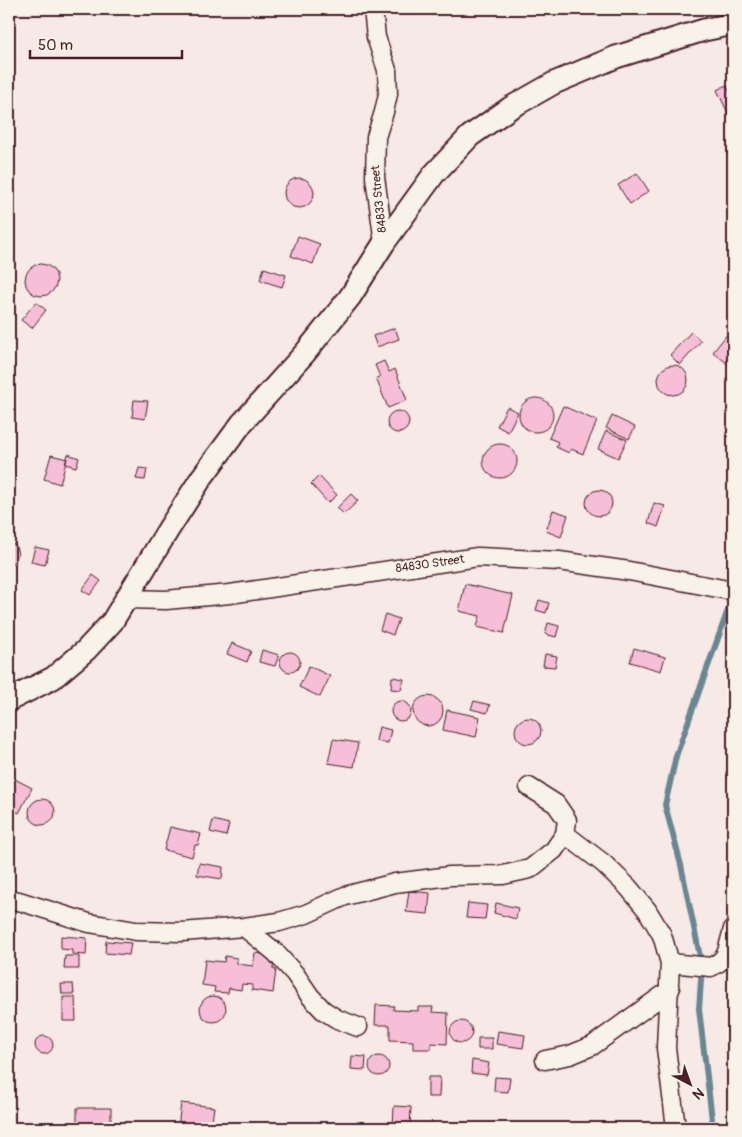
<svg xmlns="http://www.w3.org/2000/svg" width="742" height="1137" font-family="Pangolin,sans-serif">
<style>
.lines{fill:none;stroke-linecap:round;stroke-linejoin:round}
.stream{stroke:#688792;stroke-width:6}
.building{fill:#f6bfd7;stroke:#4a1f2b}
.minor-casing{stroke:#4a1f2b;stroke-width:21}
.tertiary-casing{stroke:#4a1f2b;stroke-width:25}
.minor{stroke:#f7f3e8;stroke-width:18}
.tertiary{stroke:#f7f3e8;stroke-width:21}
.labels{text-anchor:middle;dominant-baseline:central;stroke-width:4;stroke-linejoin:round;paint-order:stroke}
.street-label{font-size:12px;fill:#4a1f2b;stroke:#f7f3e8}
</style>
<rect width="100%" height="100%" fill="#f7e9e5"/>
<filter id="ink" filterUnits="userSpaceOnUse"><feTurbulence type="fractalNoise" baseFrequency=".02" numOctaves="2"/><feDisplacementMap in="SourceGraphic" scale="10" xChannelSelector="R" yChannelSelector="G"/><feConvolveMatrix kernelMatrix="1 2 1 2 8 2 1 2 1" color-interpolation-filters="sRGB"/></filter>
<g filter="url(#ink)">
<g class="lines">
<path class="stream" d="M713,1128l-14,-119 3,-43 -21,-101 -16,-60 11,-49 57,-160"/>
</g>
<path class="building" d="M726,85l7,14v11l-5,3 -11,-23z
M637,173l12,18 -19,13 -12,-19z
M284 193a15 15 0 1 1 30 0a15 15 0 1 1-30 0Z
M298,236l22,8 -7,20 -22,-8z
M25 280a16 16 0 1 1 32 0a16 16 0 1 1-32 0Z
M264,268l22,7 -4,12 -22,-7z
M36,302l10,8 -14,18 -11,-8z
M395,328l4,11 -22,8 -4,-11z
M691,332l10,9 -21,24 -10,-10z
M729,332l4,4v32l-20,-16z
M384,361l5,11 6,-3 12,31 -19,8 -12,-30 4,-1 -5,-12z
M658 380a15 15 0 1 1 30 0a15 15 0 1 1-30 0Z
M9,390l5,3 -5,8z
M519 415a17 17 0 1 1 34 0a17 17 0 1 1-34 0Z
M134,400l14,1 -3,18 -13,-2z
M563,406l34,15 -14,33 -12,-5 -2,4 -13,-6 2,-5 -9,-4z
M507,407l11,5 -10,20 -11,-6z
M387 422a11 11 0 1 1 22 0a11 11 0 1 1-22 0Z
M612,416l23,11 -6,12 -23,-11z
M606,431l21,9 -9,18 -20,-9z
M483 461a17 17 0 1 1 34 0a17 17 0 1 1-34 0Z
M68,454l11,4 -3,9 -11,-3z
M51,455l16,4 -7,25 -16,-5z
M139,468l8,1 -2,11 -9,-1z
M319,476l18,19 -9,8 -17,-19z
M586 503a13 13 0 1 1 26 0a13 13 0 1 1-26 0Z
M351,494l7,7 -14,13 -7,-6z
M654,503l11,3 -7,21 -10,-4z
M553,510l15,5 -7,22 -15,-6z
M9,541l7,5 2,8 -3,7 -6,4z
M35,547l14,3 -4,15 -14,-3z
M93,575l8,6 -11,14 -8,-5z
M465,584l48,11 -9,38 -27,-6 3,-11 -21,-5z
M539,600l10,3 -3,10 -10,-3z
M385,614l14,5 -6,16 -13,-5z
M548,623l11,3 -3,11 -11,-3z
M232,643l19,8 -4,11 -20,-8z
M634,648l31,9 -4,14 -31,-9z
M262,650l17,5 -4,11 -16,-4z
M280 662a10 10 0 1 1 20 0a10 10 0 1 1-20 0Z
M545,654l12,2 -2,11 -12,-1z
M309,666l21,10 -10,21 -21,-10z
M392,677l12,2 -3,11 -10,-1z
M413 711a15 15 0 1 1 30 0a15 15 0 1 1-30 0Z
M474,701l16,4 -3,8 -16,-4z
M391 711a10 10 0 1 1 20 0a10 10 0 1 1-20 0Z
M447,710l33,7 -4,20 -33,-7z
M515 731a13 13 0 1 1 26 0a13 13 0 1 1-26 0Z
M379,727l12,3 -3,13 -12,-2z
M333,739l25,4 -4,24 -26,-4z
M9,776l23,12 -13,25 -10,-5z
M29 812a13 13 0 1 1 26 0a13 13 0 1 1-26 0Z
M213,820l16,4 -3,12 -16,-4z
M170,827l31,7 -3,11h-3l-3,12 -28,-7z
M199,863l24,4 -1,12 -25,-4z
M409,891l21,2 -2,21 -22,-2z
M468,903l19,2 -2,14 -19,-1z
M496,903l22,5 -2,11 -22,-6z
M61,936l26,2 -1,17 -14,-1v-4l-11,-1z
M106,941l25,2 -2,12 -24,-2z
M255,953l19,2 -1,14 3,1 -3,23 -21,-3v-5l-10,-1 -1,6 -12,-2 -1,5 -14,-1 1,-5 -13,-2 3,-25 19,2 1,-6 12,2v6l16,2z
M65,956h14v13h-15z
M61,984h12l1,10h-12z
M200 1009a13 13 0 1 1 26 0a13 13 0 1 1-26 0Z
M63,997h12l1,24h-13z
M376,1005l18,1 -1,4 25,1v-4h15l-1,5 16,1 -1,31 -16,-1v6h-18v-8l-23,-1v-15h-15z
M450 1032a11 11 0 1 1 22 0a11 11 0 1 1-22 0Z
M498,1031l27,4 -2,13 -27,-4z
M35 1045a9 9 0 1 1 18 0a9 9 0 1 1-18 0Z
M478,1038h14v11h-14z
M9,1048h3v10h-3z
M369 1066a10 10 0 1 1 20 0a10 10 0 1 1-20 0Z
M352,1056l14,1 -1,13 -14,-1z
M472,1060l17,3 -2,12 -16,-2z
M428,1077h12l-1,20h-11z
M495,1077l15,1 -2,14 -14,-1z
M181,1103l33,4 -3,21h-33z
M394,1106l17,1 -1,21h-17z
M77,1108h34v20h-34z"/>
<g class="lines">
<g class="minor-casing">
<path id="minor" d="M373,9l3,28 11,33 1,24 -4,18 -8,25 -1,40 9,66
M126,599l40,1 64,-6 248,-37 81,4 70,10 104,20
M565,834l38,29 25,24 19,23 15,25 8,28 -4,85 10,80
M9,900l10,1 70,22 47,8 46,1 62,-5 35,-5 27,-8 39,-18 50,-13 55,-7 53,-1 27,-6 24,-19 11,-16 2,-14 -11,-16 -27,-17
M244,927l31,25 20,22 15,22 13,14 14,9 21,8
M670,963l41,4 7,-4 5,-4 4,-7 6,-23
M545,1060l25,-5 22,-9 78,-56"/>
</g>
<g class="tertiary-casing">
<path id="tertiary" d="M9,700l44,-22 33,-28 26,-28 56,-92 34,-53 40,-54 63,-70 45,-56 34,-54 50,-69 36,-38 40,-28 44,-25 62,-26 88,-27 29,-6"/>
</g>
<use href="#minor" class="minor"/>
<use href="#tertiary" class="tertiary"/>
</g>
</g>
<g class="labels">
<g class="street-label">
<text transform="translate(379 199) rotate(-96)">84833 Street</text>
<text transform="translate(430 564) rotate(-8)">84830 Street</text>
</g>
</g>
<rect width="742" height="1137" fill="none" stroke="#f7f3e8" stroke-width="30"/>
<rect x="15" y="15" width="712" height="1107" fill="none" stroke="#4a1f2b" stroke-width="2" filter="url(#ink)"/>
<g transform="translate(690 1084) rotate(139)" stroke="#f7f3e8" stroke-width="4" paint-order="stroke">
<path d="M0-4L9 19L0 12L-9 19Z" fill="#4a1f2b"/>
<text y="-8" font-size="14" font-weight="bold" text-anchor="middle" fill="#4a1f2b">N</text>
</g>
<path d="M30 50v8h152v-8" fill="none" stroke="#4a1f2b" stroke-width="2.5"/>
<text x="38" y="50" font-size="15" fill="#4a1f2b" stroke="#f7f3e8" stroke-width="4" paint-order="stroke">50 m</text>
</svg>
